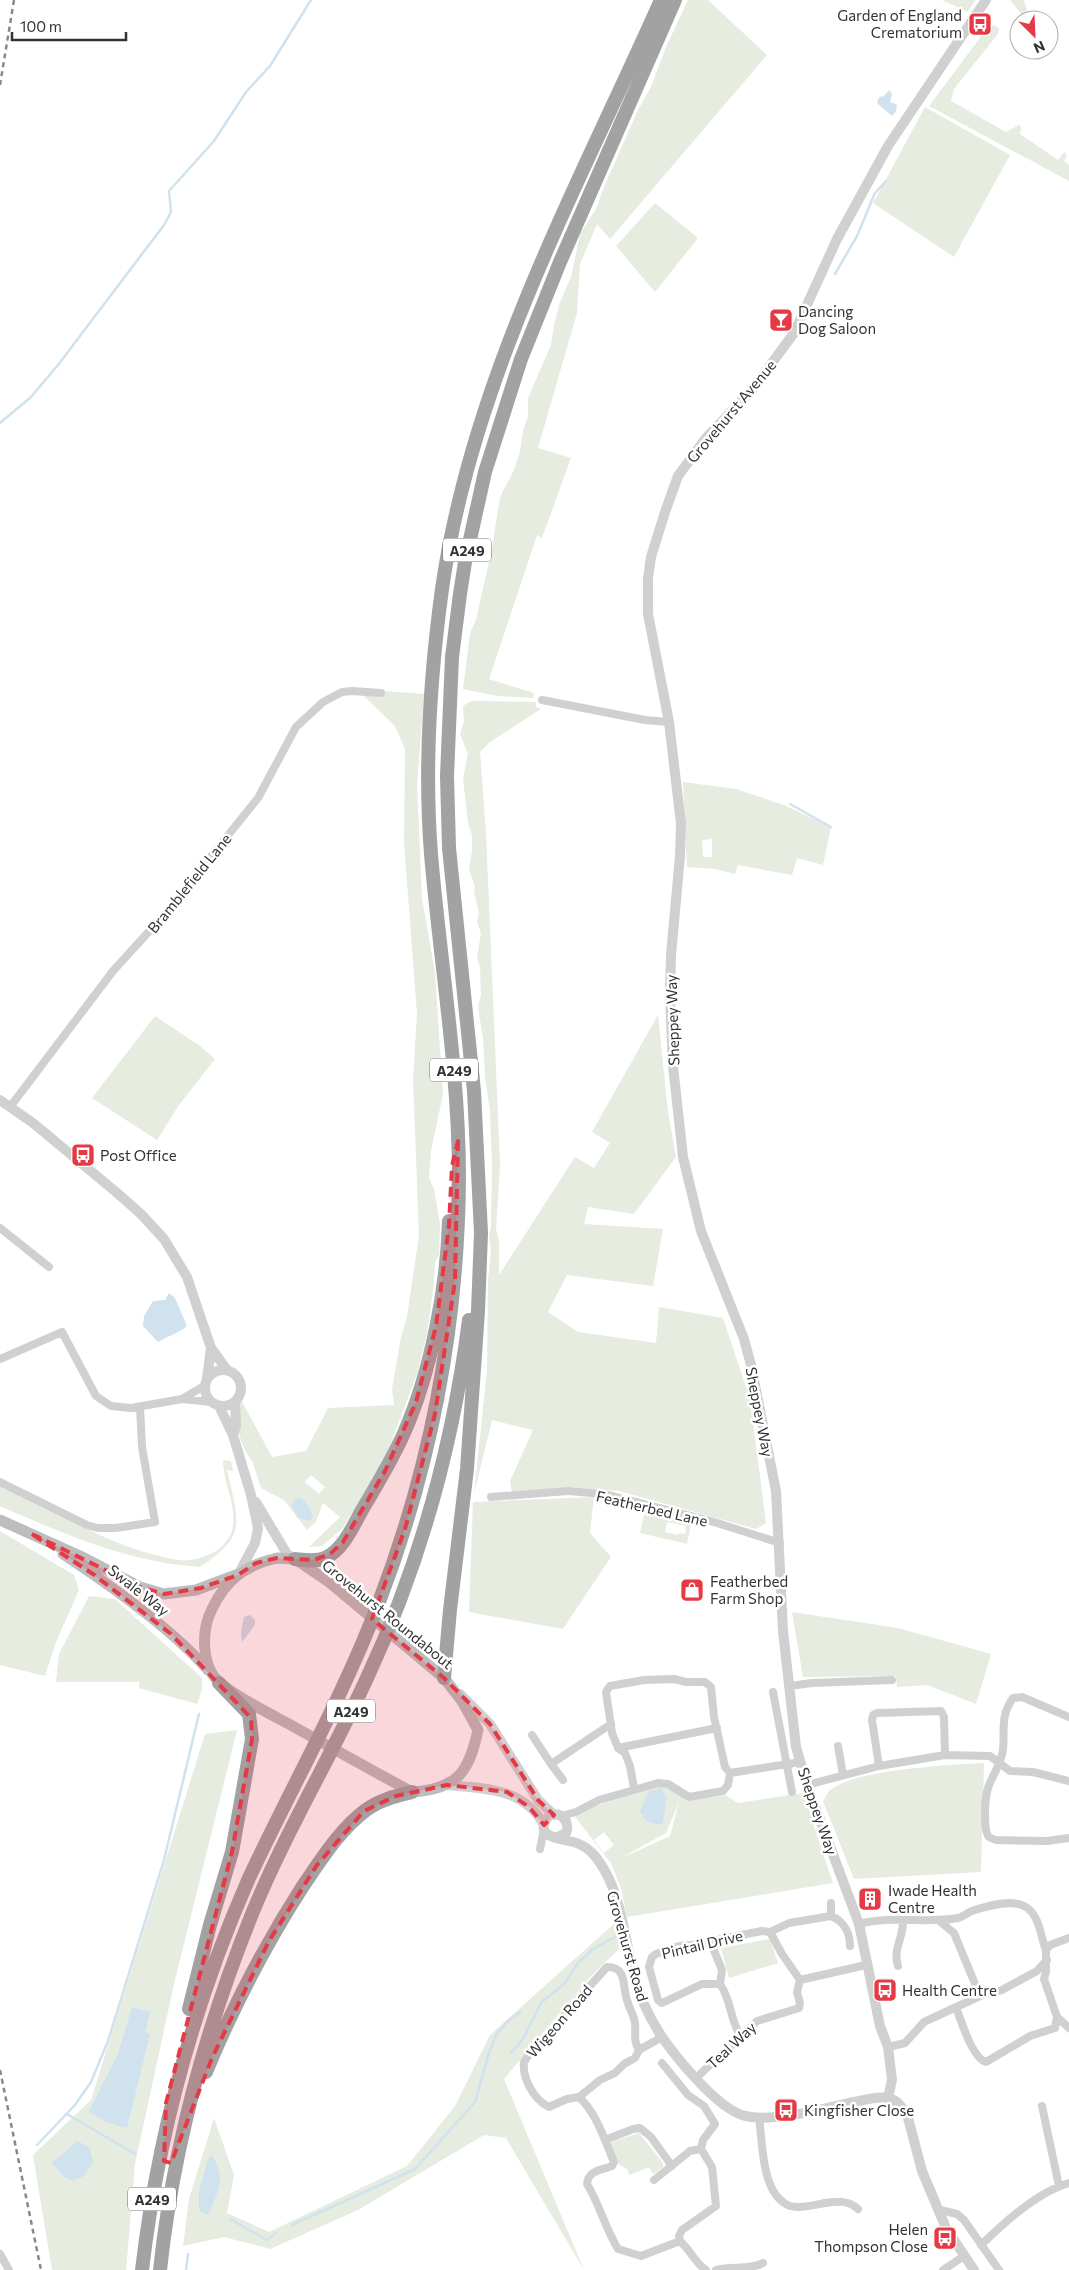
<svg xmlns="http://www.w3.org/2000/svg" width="1069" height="2270" font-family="Commissioner,sans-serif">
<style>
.green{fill:#e6ecdf;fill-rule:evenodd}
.water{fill:#cfe2ee}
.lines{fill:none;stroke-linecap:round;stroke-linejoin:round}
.stream{stroke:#cfe2ee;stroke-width:2.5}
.minor{stroke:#d0d0d0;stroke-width:8}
.tertiary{stroke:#d0d0d0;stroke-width:10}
.secondary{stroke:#bdbdbd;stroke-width:11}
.trunk{stroke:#a2a2a2;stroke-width:14}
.rail{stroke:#888;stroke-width:2.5;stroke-dasharray:5 4;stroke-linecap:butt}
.marked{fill:#e63946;fill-opacity:0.2;stroke:#e63946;stroke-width:4;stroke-dasharray:10 6;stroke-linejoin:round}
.labels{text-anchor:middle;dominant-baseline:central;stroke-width:5;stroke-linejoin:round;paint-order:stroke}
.shield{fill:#fff;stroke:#707070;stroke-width:1}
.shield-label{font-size:14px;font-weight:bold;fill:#333}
.poi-label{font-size:15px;fill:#333;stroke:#fff;text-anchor:start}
.street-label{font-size:15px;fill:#333;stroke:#fff}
</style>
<rect width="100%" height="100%" fill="#fff"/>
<path class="green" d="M688,0h20l59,55 -157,184 -13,-15 -17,40 -3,49 -39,135 33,10 -29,80 -5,-3 -48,144 45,14 -1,5 -36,-2 -34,-7 7,-56 6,-13 16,-72 8,-51 14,-27 6,-18 3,-21 5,-15v-18l23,-53 3,-20 6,-23 11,-25 9,-43 16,-25 8,-22 34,-77 13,-23 15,-40z
M942,0h34l-9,12z
M1010,0h14l6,20h-4z
M994,25l5,4 -1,5 -44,55 -3,12 55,31 13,-7 2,1 -1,8 38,26 6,-8 3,3 -3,6 5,4v16l-140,-75 59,-79z
M925,107l85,48 -56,102 -81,-54z
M655,203l43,35 -43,54 -39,-46z
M386,691l38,3 -7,91 5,113 13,75 8,121 -12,57 -2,27 5,11 6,35 -1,31 -4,7 -1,21 -7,51 -10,40 -31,82 -18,36 -8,8 -18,29 -20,17 -13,1 31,-30 -17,-14 -7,19 -9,8 -23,-30 -23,-12 -9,-27 -7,-10 -7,-19 -4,-20 5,-16 33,61 34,-6 22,-43 66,-3 -2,-16 9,-52 6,-20 12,-82 -6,-155 4,-66 -13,-172 1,-93 -10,-23 -30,-29 -9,-4zM311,1475l14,12 -6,7 -14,-12z
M471,701l65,1v5l5,2 -51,33 -10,10 6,81 14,332 -4,64 3,12v34l76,-118 19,11 16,-25 -18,-11 66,-117 10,97 8,45 -42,57 -46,-7 -4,17 79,5 -10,57 -86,-11 -19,37 30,20 78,11 3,-36 64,11 27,81 16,124 -10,6 -137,-38 -49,-4 -58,6 -2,-12 23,-51 -41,-10 -18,74 13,-124 1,-89 3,-31 -2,-13 2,-11 1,-60 -2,-55 -5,-34 -2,-38 -5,-32 3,-13 -1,-27 -3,-9 4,-25 -4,-11 2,-8 -5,-23 1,-4 -6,-18 3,-18v-16l-4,-12 -5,-45 5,-24 -8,-20 4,-13 -1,-15z
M683,782l53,7 48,16 47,22 -8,38 -26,-7 -5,17 -54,-10 -3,9 -19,-5 -29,-2zM712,839v18h-9l-1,-17z
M155,1016l45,30 15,13 -36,46 -22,35 -65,-42z
M223,1460l8,1 2,10 -6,-1c11,51 22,65 -27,97 -72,-5 -134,-32 -200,-61v-22c56,28 117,67 179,76 12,2 37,-5 45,-16 3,-4 7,-8 8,-13 6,-24 -9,-48 -9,-71z
M594,1497l-4,36 21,24 -48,72 -94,-17 4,-110z
M646,1506l46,14 -5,24 -47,-11zM667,1522l19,4 -1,8 -6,-1 -1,2 -13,-3z
M0,1531l74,44 5,15 -23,52 -11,34 -45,-11z
M89,1596l26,3 87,79v12l-5,14 -58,-16v-6h-83l3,-28z
M792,1612l106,16 93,26 -15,50 -49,-19 -30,2 -1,-11 -93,1z
M237,1730l-63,254 -39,180 -9,106h-74l-19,-115 58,-55 114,-366z
M984,1763l-3,109 -127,7 -31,-78c2,-3 4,-8 6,-10 25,-22 120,-26 155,-28z
M656,1785l14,3 18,13 37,-6 13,8 65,-10 30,90 -206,34 -6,-29 -10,-25 -36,-46 21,-11zM662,1788l5,10 -4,26c-10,1 -14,-1 -22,-9zM679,1802l-9,34 -51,23 47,-26zM604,1832l10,13 -10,8 -10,-13z
M616,1922l3,27 -28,27 -87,103 80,191 -78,-132 -22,-3 -126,75 -88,39 -46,-12 -41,9 6,-47 25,-81 20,57 -7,38 42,19 138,-66 48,-60 35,-71z
M770,1939l8,24 -49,15 -8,-30z
M639,2133l24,30v4l-10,7 -4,-7 -19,8 -4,-7 -10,-5 -6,-16 2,-5z"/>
<path class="water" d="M889,90l3,4 -2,8 7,3 -1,6 -4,5 -15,-13 2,-6 5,-1z
M169,1293l6,5 12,28c-9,8 -20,10 -29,16l-15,-16 1,-10 9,-15 12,-1z
M298,1497l7,4 8,15 -3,5 -12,-3 -7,-13z
M250,1615l5,5v5l-13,17 -1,-10 3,-15z
M662,1788l5,10 -4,26c-11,1 -20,-2 -23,-13l9,-20z
M132,2007l18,5 -5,20 5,2 -23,94 -22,-6 -16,-11 29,-57z
M77,2141l12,6 4,15 -9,14 -12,5 -9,-5 -11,-13z
M212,2155c15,27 6,34 -4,60l-9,-5v-18l9,-33z"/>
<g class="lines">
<path class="stream" d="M835,274l22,-38 18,-43 11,-12
M0,423l31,-26 27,-32 106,-140 7,-13 -2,-21 45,-50 32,-49 24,-26 41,-66
M790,804l41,23
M511,2053l12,-14 18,-36 24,-20 13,-20 15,-14 24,-13
M67,2114l68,40
M37,2145l38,-40 16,-23 17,-41 56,-181 35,-146
M230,2219l37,21 9,-7
M292,2225l123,-56 60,-67 14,-49 7,-18 11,-13 13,-10
M186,2270l2,-16"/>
<path class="minor" d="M542,700l103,20 24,2
M10,1107l103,-136 50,-55 95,-118 38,-71 27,-25 19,-10 10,-1 29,2
M0,1228l49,39
M0,1359l62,-27 34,64 15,10 20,2 51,-9 29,3
M182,1399l22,-13
M0,1482l87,43 11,3h18l39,-6 -13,-75 -2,-40
M491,1497l77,-6 36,3 110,28 66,21
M790,1686l22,-3 80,-3
M773,1692l19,100
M1069,1717l-47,-20 -9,1c-13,19 -8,30 -10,51 -1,16 -13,28 -16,43 -2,8 -4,39 2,45 1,1 7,3 7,3l51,1 22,-3
M532,1735l19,29 60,-40
M838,1746l5,29
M618,1748l99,-20
M551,1764l12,16
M879,1766l-7,-46 1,-5 4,-2 64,-2 3,6 1,38
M730,1773l71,-11
M807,1785l72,-19 66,-11 45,1 20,15 23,1 36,9
M561,1816l15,-4 23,-12 59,-17 10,1 21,13 34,-6 5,-6 2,-12 -5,-6 -11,-50 -3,-30 -6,-5h-19l-12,-3 -30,1 -34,6 -4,6 6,41 6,15 7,5 5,13 4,22
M540,1849l4,-20
M831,1903v13c12,5 19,16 19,30
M938,1920l16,13 26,63
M859,1924c33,-9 66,0 99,-6 5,-1 9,-5 14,-7 15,-5 38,-12 52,-5 16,8 16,30 22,44
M1069,1938l-19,7 -4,5v22l-2,7 13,38 12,11
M711,1943l11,27 -2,14c11,15 10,35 20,51
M898,1966c-6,-18 8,-33 4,-46
M800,1980l66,-15
M720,1984h-18l-40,19 -4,-3 -9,-33 3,-10 4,-3 23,-8 32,-3 10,-4 41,-8 8,1 19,-9 42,-7
M956,2008c6,14 16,50 30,54l44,-26 25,-8 2,-11
M662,2037l-23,13 -4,8 -11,6 -9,9 -15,7 -21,17c18,17 25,42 35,65l-2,4c-10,4 -24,4 -25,18 13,21 18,44 31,65l23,7 39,-15 -1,-5 3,-6 34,-24 -4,-39 -11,-18
M888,2047l17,-4 19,-21 56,-26 22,-6 35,-19 10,-11
M696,2078l61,-57 42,-13 1,-5 -3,-11 3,-12 -18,-26 -12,-22
M579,2097l-12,2 -18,8c-15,-7 -27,-29 -25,-45l12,-18 16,-11 16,-23 39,-43c21,0 15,20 20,33 2,8 7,15 8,23 1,11 -2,17 4,27
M1042,2106l17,80
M759,2118c4,26 2,77 31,88 10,3 25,-1 35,-3 13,-2 23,-3 33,6
M605,2140l28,-11 7,-1 11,9 21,29
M654,2180l36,-29 11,-2 2,-9 12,-16 -11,-18 -16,-11 -26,-32
M940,2210l17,4 7,6 35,50
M680,2241c10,9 17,24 26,29
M981,2245c23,-22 56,-53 88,-62
M0,2254l9,16
M716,2270c15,-4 35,0 47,-7
M943,2270l21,-14"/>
<path class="tertiary" d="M0,1100l33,23 83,69 25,22 23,25 23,38 24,71 16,22
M205 1388a18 18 0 1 1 36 0a18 18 0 1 1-36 0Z
M207,1378l4,-30
M219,1406l14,29 18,60 7,33 -3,15 -17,32
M233,1435l3,-10 -1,-23
M256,1502l31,52 8,5
M460,1694l30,30 48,76 16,15
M447,1785c37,3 77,3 97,40
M556,1838l10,-5c6,-14 -12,-27 -20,-13 -12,20 24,19 33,24 12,5 19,15 26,27 16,29 20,65 27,97 6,25 16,48 30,69 16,23 55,70 80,78 27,9 84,-7 112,-13 11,-2 23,-6 34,-4 10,2 16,11 20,20l14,53 24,57 28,42
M888,2098l4,-18 -4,-33 -8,-21 -21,-102 -52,-139 -11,-38 -13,-116 -7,-140 -25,-126 -7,-26 -43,-108 -18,-74 -10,-91 -3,-71 1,-40 9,-99 1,-32 -12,-102 -21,-108v-36l3,-21 14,-45 13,-36 28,-38 46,-48 42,-57 43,-94 51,-93 98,-146"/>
<path class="secondary" d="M0,1520l80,36 60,31 24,7 32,-4 40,-15
M63,1554c47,31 108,74 145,116
M277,1558l18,1 34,23 115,96 18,23 16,29c-9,42 -20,59 -66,62 -41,-22 -82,-45 -123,-68 -19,-10 -53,-27 -69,-41 -19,-16 -19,-53 -8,-74 14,-30 34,-44 65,-51z"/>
<path class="trunk" d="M295,1559c10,1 21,3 30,-1 18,-8 28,-32 37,-48 15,-25 30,-50 42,-77 27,-61 43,-145 45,-212
M444,1678l6,-68 17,-141 11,-158 3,-78 -7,-142 -25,-243 -2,-72 5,-119 8,-63 5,-32 20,-90 36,-113 39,-97 115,-262
M189,2009l21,-84 22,-73 20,-113 -3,-25 -30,-31
M206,2072c27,-65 59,-127 97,-186 18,-26 37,-57 63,-76 13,-10 30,-14 46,-18
M142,2270c16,-136 52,-267 107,-392 43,-92 94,-181 130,-276 52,-136 79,-279 80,-424 0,-109 -19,-216 -28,-324 -7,-89 -1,-177 11,-265 30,-210 134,-398 219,-589
M160,2270c13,-122 46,-242 92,-356 33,-81 79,-157 115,-236 53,-113 86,-234 102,-358"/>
<path class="rail" d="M0,85l14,-85
M0,2070l41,200"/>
</g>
<path class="marked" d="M458,1141l-3,140 -20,133 -30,115 -33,90 72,59 46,46 48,76 16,15 -10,10 -15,-18 -22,-15 -60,-7 -51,11 -32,15 -47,54 -48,76 -57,117 -41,105 -7,-2 2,-58 66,-251 20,-113 -1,-21 -80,-84 -78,-60 -63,-41 110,54 24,7 37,-6 37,-13 18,-12 21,-5 37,2 16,-6 13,-12 42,-71 31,-69 20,-76 13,-101 3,-59z"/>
<defs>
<g id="bus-square" transform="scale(1.25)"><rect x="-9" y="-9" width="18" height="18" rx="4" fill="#e63946" stroke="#fff"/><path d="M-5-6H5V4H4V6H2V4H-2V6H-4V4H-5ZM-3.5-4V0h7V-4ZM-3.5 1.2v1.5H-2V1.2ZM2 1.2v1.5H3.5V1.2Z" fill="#fff"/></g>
<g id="bar-square" transform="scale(1.25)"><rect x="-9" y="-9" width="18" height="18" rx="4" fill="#e63946" stroke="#fff"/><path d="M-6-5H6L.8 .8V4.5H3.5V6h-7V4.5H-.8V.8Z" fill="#fff"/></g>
<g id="shop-square" transform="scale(1.25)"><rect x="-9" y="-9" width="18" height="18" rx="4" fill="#e63946" stroke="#fff"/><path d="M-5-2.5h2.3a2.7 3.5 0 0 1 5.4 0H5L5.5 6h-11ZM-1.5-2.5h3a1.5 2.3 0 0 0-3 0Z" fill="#fff"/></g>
<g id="building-square" transform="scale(1.25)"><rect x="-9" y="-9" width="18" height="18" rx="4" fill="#e63946" stroke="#fff"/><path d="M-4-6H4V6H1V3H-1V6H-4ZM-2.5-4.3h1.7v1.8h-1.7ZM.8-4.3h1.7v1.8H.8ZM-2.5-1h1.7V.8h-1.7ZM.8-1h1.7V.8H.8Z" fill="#fff"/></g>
</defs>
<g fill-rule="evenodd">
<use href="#bus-square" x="980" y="24"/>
<use href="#bar-square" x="781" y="320"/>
<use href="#bus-square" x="83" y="1155"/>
<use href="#shop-square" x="692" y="1590"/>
<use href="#building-square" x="870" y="1899"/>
<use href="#bus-square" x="885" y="1990"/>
<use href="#bus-square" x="786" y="2110"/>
<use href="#bus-square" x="945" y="2238"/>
</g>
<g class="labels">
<g class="shield">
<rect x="443" y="538.5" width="48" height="23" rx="4"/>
<rect x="430" y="1058.5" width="48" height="23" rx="4"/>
<rect x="327" y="1699.5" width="48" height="23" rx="4"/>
<rect x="128" y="2187.5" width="48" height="23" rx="4"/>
</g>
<g class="shield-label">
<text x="467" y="550">A249</text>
<text x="454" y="1070">A249</text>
<text x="351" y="1711">A249</text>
<text x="152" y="2199">A249</text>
</g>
<g class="poi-label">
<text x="962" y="15" text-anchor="end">Garden of England<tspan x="962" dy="17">Crematorium</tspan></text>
<text x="798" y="311">Dancing<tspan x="798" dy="17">Dog Saloon</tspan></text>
<text x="100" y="1155">Post Office</text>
<text x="710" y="1581">Featherbed<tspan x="710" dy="17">Farm Shop</tspan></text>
<text x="888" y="1890">Iwade Health<tspan x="888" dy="17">Centre</tspan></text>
<text x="902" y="1990">Health Centre</text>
<text x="804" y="2110">Kingfisher Close</text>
<text x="928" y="2229" text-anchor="end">Helen<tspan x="928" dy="17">Thompson Close</tspan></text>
</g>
<g class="street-label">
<text transform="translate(731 411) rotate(-50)">Grovehurst Avenue</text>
<text transform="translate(189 883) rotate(-51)">Bramblefield Lane</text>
<text transform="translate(672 1020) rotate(-92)">Sheppey Way</text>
<text transform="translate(760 1412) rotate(79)">Sheppey Way</text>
<text transform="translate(652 1508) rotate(13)">Featherbed Lane</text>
<text transform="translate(139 1590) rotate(38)">Swale Way</text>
<text transform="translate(388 1614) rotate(39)">Grovehurst Roundabout</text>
<text transform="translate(818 1811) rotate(71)">Sheppey Way</text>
<text transform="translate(702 1944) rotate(-13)">Pintail Drive</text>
<text transform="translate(628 1946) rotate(74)">Grovehurst Road</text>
<text transform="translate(559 2021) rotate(-49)">Wigeon Road</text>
<text transform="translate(731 2045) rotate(-43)">Teal Way</text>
</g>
</g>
<g transform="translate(1034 35) rotate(156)"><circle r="24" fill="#ffffff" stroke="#adadad"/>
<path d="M0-4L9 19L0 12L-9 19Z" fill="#e63946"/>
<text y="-8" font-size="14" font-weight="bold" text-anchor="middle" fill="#333333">N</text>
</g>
<path d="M12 32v8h114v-8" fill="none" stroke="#333333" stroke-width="2.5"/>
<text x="20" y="32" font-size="15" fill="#333333" stroke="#ffffff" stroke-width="4" paint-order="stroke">100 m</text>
</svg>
